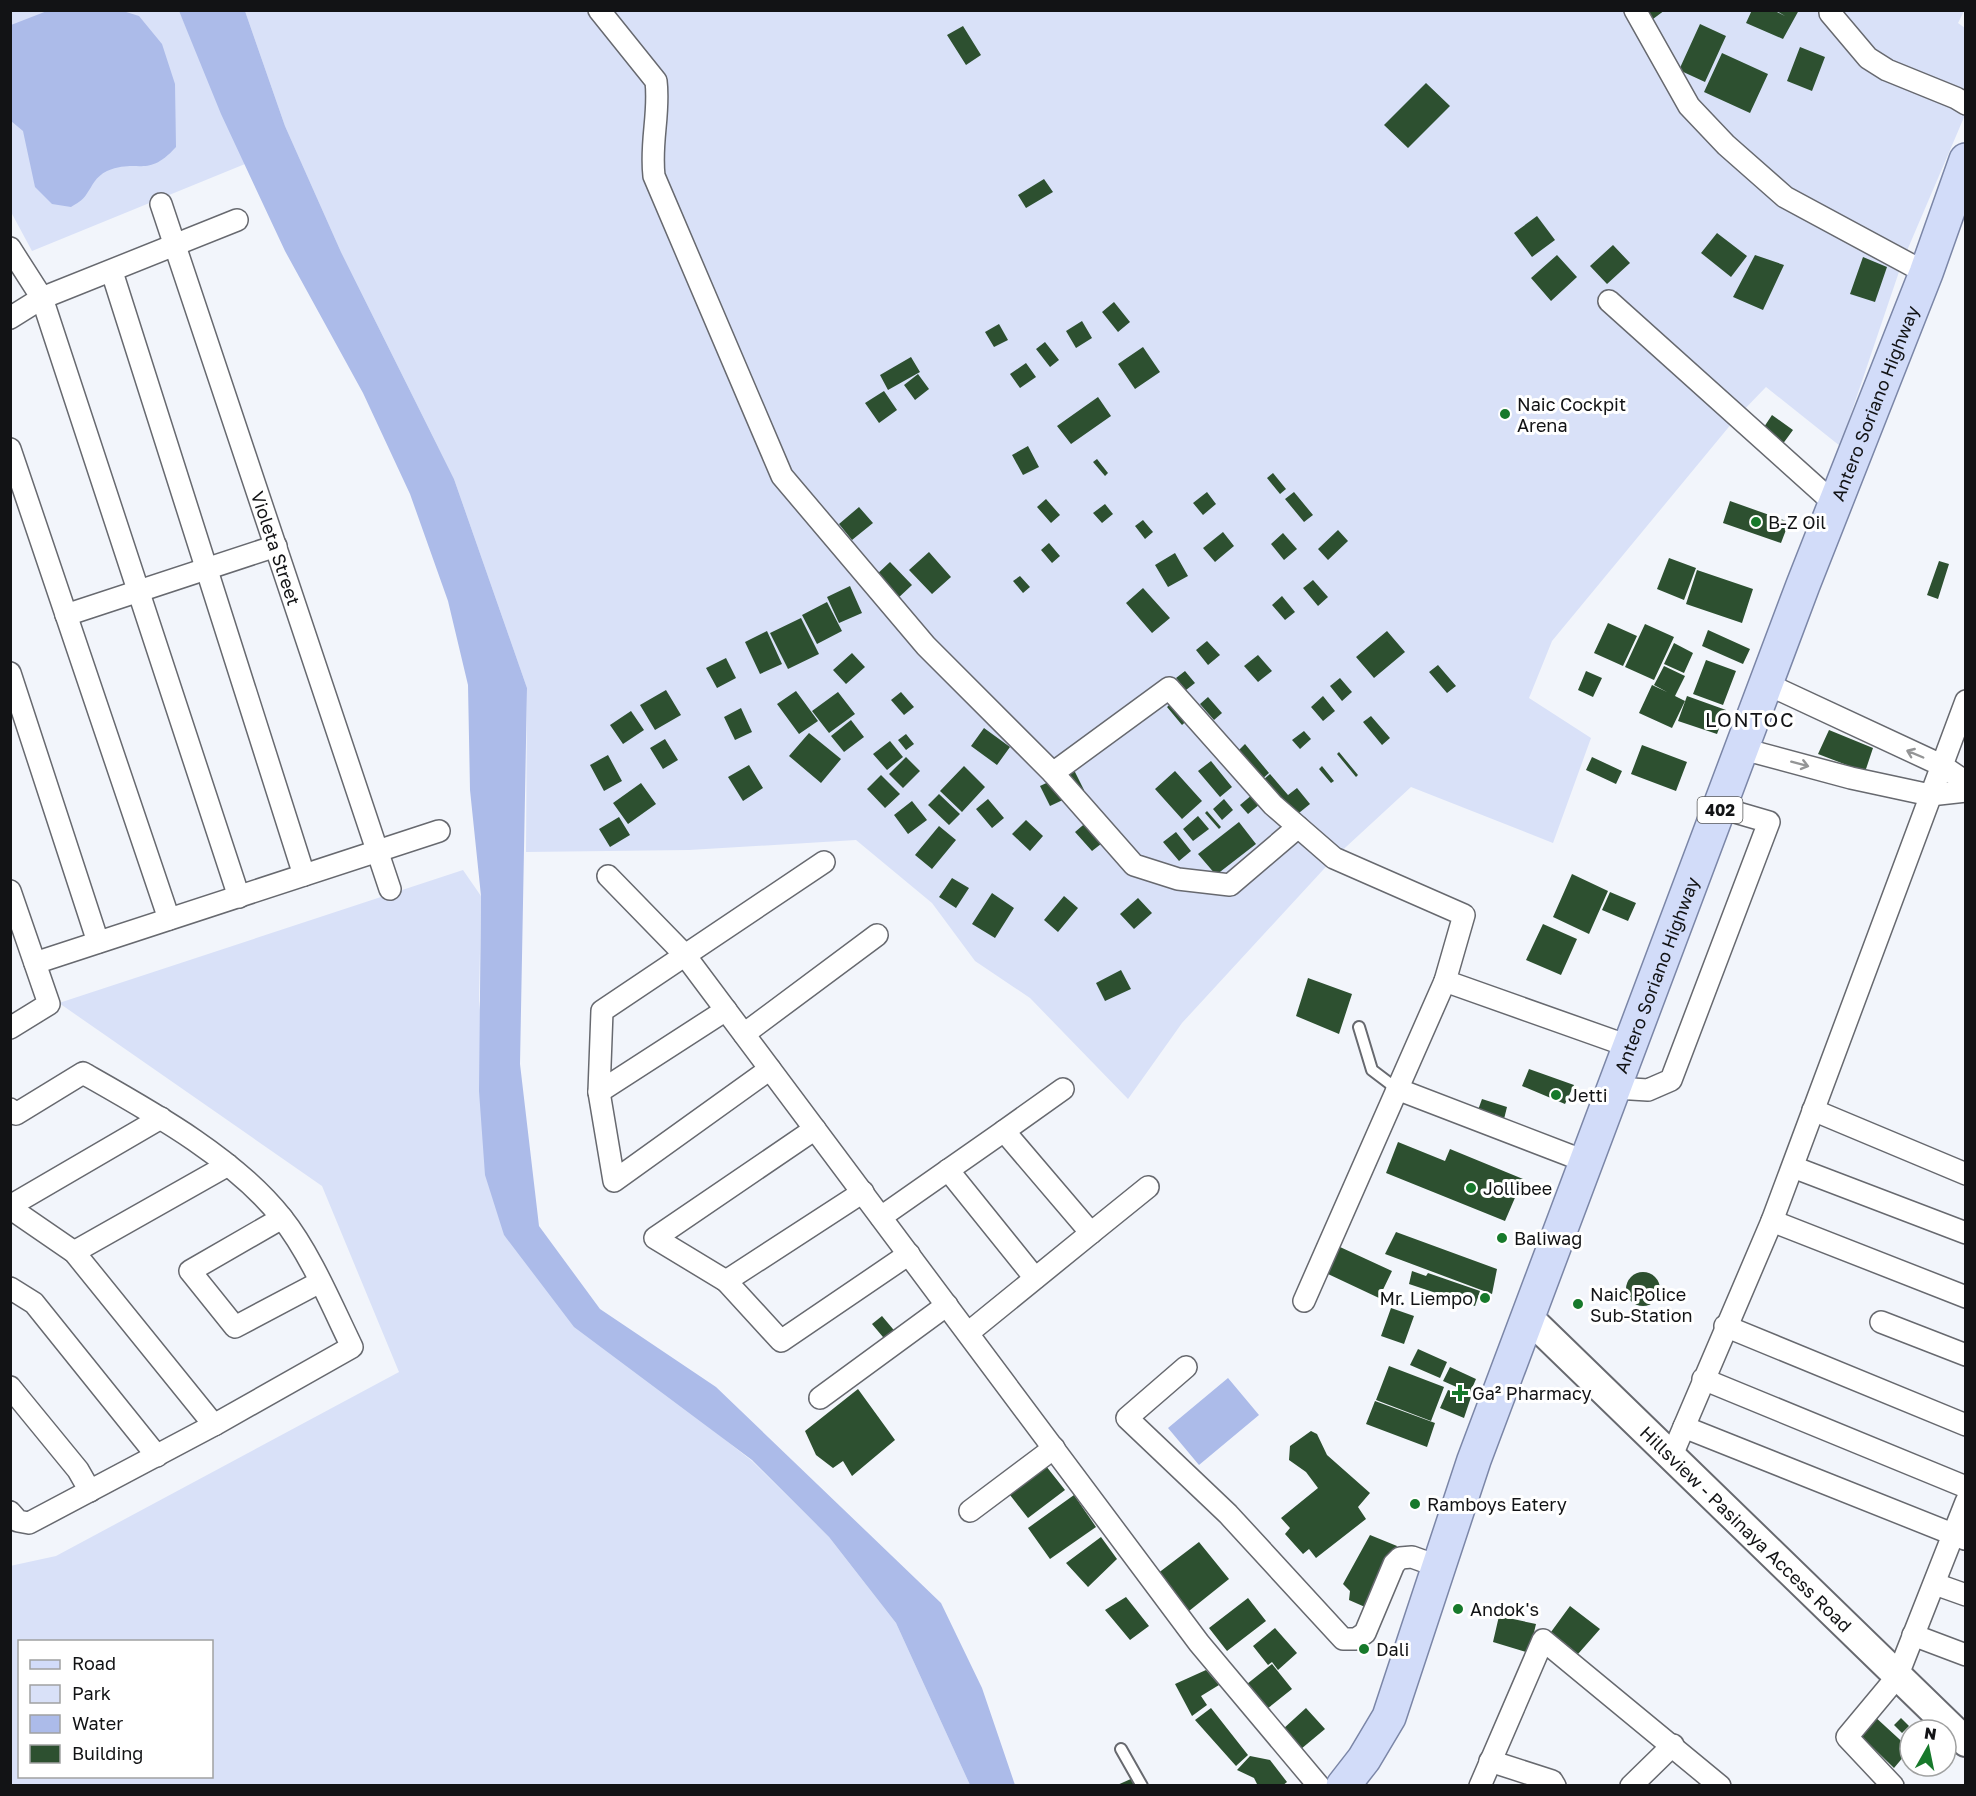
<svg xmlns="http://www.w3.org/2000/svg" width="1976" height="1796" font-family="'Golos Text',sans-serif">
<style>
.green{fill:#d9e1f8;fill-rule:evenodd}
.water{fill:#acbbe9}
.building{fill:#2d5030}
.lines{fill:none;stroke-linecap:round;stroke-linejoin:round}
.lane-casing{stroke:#67696f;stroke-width:14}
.street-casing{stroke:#67696f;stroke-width:24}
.secondary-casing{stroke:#67696f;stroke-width:32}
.primary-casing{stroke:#7b86a7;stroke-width:36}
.lane{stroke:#fff;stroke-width:10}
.street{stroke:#fff;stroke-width:21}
.secondary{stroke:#fff;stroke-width:28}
.primary{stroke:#d2dcf9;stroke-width:33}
.oneway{stroke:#949596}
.poi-dot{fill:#17792b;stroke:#fff;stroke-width:2}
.labels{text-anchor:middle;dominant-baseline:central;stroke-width:6;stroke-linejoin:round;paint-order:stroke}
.shield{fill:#fff;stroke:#595a5b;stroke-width:1.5}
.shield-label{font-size:16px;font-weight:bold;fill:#121315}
.street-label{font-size:18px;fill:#121315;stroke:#fff}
.poi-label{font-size:18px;fill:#121315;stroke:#fff;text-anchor:start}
.neighbourhood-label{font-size:20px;letter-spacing:1.5px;fill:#121315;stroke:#fff}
</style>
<rect width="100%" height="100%" fill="#f2f5fb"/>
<path class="green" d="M10,11h169l66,153 -213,87 -21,-39z
M245,11h1719l-6,12 7,5v87l-62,145 -63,186 -74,-59 -29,30 -185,224 -23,57 62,40 -38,105 -142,-56 -77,71 -152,165 -54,76 -98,-101 -55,-37 -43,-58 -76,-63 -167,10 -163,2 1,-164 -73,-209 -113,-227 -56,-126z
M463,870l18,26 -2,105 25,234 186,177 62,49 77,76 67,86 74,162h-959l-1,-219 46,-10 343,-184 -77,-186 -263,-183zM20,1642h192v134h-192z"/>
<path class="water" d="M47,11h76l16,5 23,28 13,40 1,63c-29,32 -37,11 -69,24 -12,6 -14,14 -21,24 -3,5 -10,9 -15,12l-19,-3 -17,-17 -12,-56 -12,-10v-96z
M179,11h66l40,115 56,126 113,227 73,209 -7,376 19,162 61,83 116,78 225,216 41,85 33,97h-45l-74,-162 -67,-86 -77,-77 -178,-133 -70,-92 -19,-60 -6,-84 2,-195 -11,-106 -2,-105 -20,-84 -38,-107 -47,-101 -78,-142 -64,-137z
M1228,1378l31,37 -60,50 -31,-37z"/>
<path class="building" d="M1647,10h18l-12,9z
M1752,10h21l12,6 -10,-6h24l-16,29 -37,-16z
M1700,24l26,12 -21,46 -26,-12z
M963,26l18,29 -15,10 -19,-30z
M1800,47l25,10 -13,34 -25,-10z
M1722,53l46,21 -18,39 -46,-21z
M1426,83l24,23 -42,42 -24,-23z
M1044,179l9,13 -27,16 -8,-13z
M1537,216l18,24 -23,17 -18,-24z
M1717,233l30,23 -16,21 -30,-24z
M1613,245l17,18 -23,21 -17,-18z
M1557,255l20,22 -26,24 -20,-23z
M1755,255l29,10 -21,45 -30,-13z
M1863,257l24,10 -12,35 -25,-8z
M1114,302l16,20 -12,10 -16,-20z
M1082,321l10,17 -16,10 -10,-17z
M999,324l9,16 -14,7 -9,-15z
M1045,342l14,18 -9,7 -14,-18z
M1143,347l17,25 -25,17 -17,-25z
M911,357l9,15 -32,18 -8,-15z
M1026,363l10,14 -16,11 -10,-14z
M918,374l11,15 -14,11 -11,-15z
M884,391l13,19 -18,13 -14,-20z
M1098,397l13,19 -40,28 -14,-18z
M1772,415l21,15 -11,15 -20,-15z
M1028,446l11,21 -16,8 -11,-20z
M1097,459l11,14 -3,3 -12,-14z
M1273,473l13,16 -6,5 -13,-16z
M1207,492l9,12 -13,11 -10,-12z
M1294,492l19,23 -9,7 -19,-23z
M1046,499l14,16 -9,8 -14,-16z
M1730,501l59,21 -8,21 -58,-20z
M1105,504l8,10 -11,9 -9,-10z
M859,507l14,16 -21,17 -13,-16z
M1143,520l10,12 -8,7 -10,-13z
M1338,530l10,11 -20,19 -10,-11z
M1223,532l11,14 -19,16 -12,-14z
M1283,533l14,16 -13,11 -13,-16z
M1049,543l11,13 -8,7 -11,-13z
M929,552l22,25 -19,17 -23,-24z
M1175,553l13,23 -20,11 -13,-22z
M1669,558l27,10 -12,32 -27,-11z
M1939,561l10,3 -11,35 -11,-4z
M890,562l22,23 -16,15 -22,-23z
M1697,570l56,19 -11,34 -56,-19z
M1020,576l10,11 -7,6 -10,-12z
M1313,580l15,17 -10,9 -15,-18z
M850,586l12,27 -23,10 -12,-26z
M1143,588l27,30 -18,15 -26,-30z
M1282,596l13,16 -10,8 -13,-15z
M827,602l15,29 -25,13 -15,-29z
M801,618l18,36 -31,15 -18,-36z
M1608,623l29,13 -14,30 -29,-13z
M1645,624l29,13 -20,43 -29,-13z
M1708,630l42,19 -7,15 -41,-18z
M767,631l15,33 -22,10 -15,-32z
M1387,631l18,21 -31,26 -18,-21z
M1207,641l13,14 -12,10 -12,-15z
M1674,643l19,10 -9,20 -20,-9z
M852,653l13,14 -19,17 -13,-14z
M1258,655l14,16 -14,11 -14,-16z
M726,658l10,20 -19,10 -11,-20z
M1706,660l30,11 -13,34 -30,-11z
M1438,665l18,21 -9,7 -18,-21z
M1664,666l21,10 -10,20 10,5 -13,27 -33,-15 13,-28 15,7 -13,-7z
M1185,671l10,12 -9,7 -10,-12z
M1586,671l16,7 -9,19 -15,-7z
M1340,678l12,14 -10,9 -12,-15z
M666,690l15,25 -26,15 -15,-25z
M796,691l22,30 -19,13 -22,-30z
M838,692l17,22 -26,19 -17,-22z
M901,692l13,15 -10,8 -13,-15z
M1323,696l12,15 -12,10 -12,-14z
M1687,696l39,14 -9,24 -39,-13z
M1208,697l14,16 -8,7 -14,-16z
M1175,700l16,17 -9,8 -15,-18z
M741,708l11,24 -17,8 -11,-23z
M631,711l13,19 -21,14 -13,-19z
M1371,716l19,22 -8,7 -19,-23z
M851,720l13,17 -20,15 -13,-16z
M984,728l26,19 -13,18 -26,-19z
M1829,730l44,18 -8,24 -47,-18z
M1304,731l7,8 -11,10 -8,-9z
M809,733l32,26 -20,24 -32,-27z
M906,734l8,10 -8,6 -8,-10z
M665,739l13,21 -15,9 -13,-21z
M890,741l13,16 -16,13 -14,-16z
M1245,744l24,29 -8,7 -24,-28z
M1642,745l45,17 -11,29 -45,-17z
M1339,752l19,23 -2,2 -19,-23z
M608,755l14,26 -18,10 -14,-26z
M906,757l14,14 -17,17 -14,-14z
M1592,757l30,14 -6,13 -30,-14z
M1211,761l21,26 -12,10 -22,-26z
M749,765l14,23 -20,13 -15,-24z
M964,766l21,21 -23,25 -22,-21z
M1322,766l12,15 -3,2 -12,-14z
M1074,770l10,20 -34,16 -10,-20z
M1175,771l27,30 -20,18 -27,-30z
M1270,774l18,21 9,-7 13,16 -16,13 -31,-37z
M881,775l19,19 -15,14 -18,-19z
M641,783l15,21 -28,20 -15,-21z
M1259,789l7,10 -18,15 -8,-9z
M939,794l21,20 -11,11 -21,-20z
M988,799l16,19 -12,10 -16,-19z
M1224,799l9,11 -11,10 -9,-11z
M912,801l15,19 -19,14 -14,-19z
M1207,811l14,16 -2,2 -14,-16z
M1198,816l11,13 -16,12 -10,-12z
M619,817l11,18 -20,12 -11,-18z
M1026,820l17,16 -13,15 -18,-17z
M1089,820l17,20 -14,11 -17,-19z
M1239,822l17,22 -40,31 -18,-21z
M939,826l17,14 -24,29 -17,-14z
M1176,832l15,19 -12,10 -16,-19z
M1572,874l36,17 -19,43 -36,-17z
M952,878l17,10 -13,20 -17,-11z
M1610,892l26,11 -8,18 -26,-11z
M992,893l22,15 -19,30 -23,-14z
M1064,896l14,12 -20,24 -14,-12z
M1138,898l14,15 -18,16 -14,-15z
M1543,924l34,15 -16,36 -35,-15z
M1121,970l10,19 -26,12 -9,-18z
M1308,978l44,16 -13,40 -43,-18z
M1529,1069l45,16 -9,19 -43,-18z
M1482,1099l25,8 -3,12 -26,-9z
M1398,1142l47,19 5,-12 73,30 -18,42 -119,-48z
M1396,1232l101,37 -5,25 -107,-40z
M1340,1247l52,24 -13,27 -51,-24z
M1412,1271l14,5 2,-3 52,18 -5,15 -66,-22z
M1626 1289a17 17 0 1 1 34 0a17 17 0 1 1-34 0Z
M1391,1308l23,8 -10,28 -23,-8z
M882,1316l16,19 -10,8 -16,-19z
M1418,1349l29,13 -7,16 -30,-13z
M1389,1366l55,21 -13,34 -55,-21z
M1450,1367l26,12 -6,14 -27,-12z
M858,1389l37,51 -43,36 -9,-15 -10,7 -17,-13 -11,-24z
M1448,1390l23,7 -7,21 -24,-10z
M1375,1401l60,22 -8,24 -61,-23z
M1311,1431l6,3 10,21 43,38 -12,14 8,12 -50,39 -7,-9 -6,5 -18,-20 5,-6 -9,-10 37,-30 -12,-16 -17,-12 1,-14z
M1046,1466l19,24 -37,28 -18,-23z
M1074,1495l22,32 -46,32 -22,-31z
M1370,1535l27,11 -32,61 -16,-7 1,-9 -7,-7z
M1101,1537l16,22 -29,28 -22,-24z
M1199,1542l30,37 -45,36 -31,-38z
M1126,1597l23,29 -19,14 -25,-30z
M1248,1598l18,23 -39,30 -18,-23z
M1570,1606l30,23 -22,25 -27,-22z
M1499,1616l37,8 -7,29 -36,-11z
M1275,1628l22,25 -19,17 -6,-8 -4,3 -15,-19z
M1272,1664l20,25 -25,20 -20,-25z
M1206,1670l13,15 -18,11 6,9 -15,11 -17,-32z
M1211,1708l37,47 -12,11 -41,-46z
M1306,1708l19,21 -24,20 -18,-20z
M1873,1715l37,34 -16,19 -37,-36z
M1901,1718l8,8 -7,7 -8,-8z
M1250,1756l20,4 17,22 -5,4h-24l-4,-8 -17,-8z
M1133,1778l3,8h-21z"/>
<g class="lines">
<g class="lane-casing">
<path id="lane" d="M1359,1027l13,43 25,19
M1121,1749l21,37"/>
</g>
<g class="street-casing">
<g id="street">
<path d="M599,10l57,71c4,32 -6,61 -2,95l128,300 144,170 127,127 116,-85 104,117 61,53 130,57 -19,66 186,66"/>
<path d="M1635,10l54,96 37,39 59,52 141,76"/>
<path d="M1830,13l38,45 19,12 69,28 10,6"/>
<path id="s1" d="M161,204l229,685"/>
<path d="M10,248l32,50 197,599"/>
<path d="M112,272l192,603"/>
<path d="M1609,301l227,204"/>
<path d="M10,318l32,-20 195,-78"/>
<path d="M10,449l159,470"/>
<path d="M66,615l210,-69"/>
<path d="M10,673l88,269"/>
<path d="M1767,684l174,81 25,17"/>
<path d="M1743,749l108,29 79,17 36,-4"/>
<path d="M1053,773l81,92 44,14 52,6 68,-58"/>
<path d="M608,876l76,78 515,689 120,143"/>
<path d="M10,891l39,113 -39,24"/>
<path d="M35,963l404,-132"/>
<path d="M744,1034l133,-99"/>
<path d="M770,1069l-156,112 -15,-89 3,-81 222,-149"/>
<path d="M1615,1088l33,2 23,-10 98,-258 -48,-14"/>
<path d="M1397,1089l190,73"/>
<path d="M599,1092l127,-82"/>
<path d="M10,1109l6,5 67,-41c67,38 151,84 199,145 28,35 50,88 70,129l-138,78 -185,98 -11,-2 -8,-9"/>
<path d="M1813,1110l153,64"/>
<path d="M815,1129l-160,109 71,43 55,60 128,-87"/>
<path d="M1004,1131l59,-42"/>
<path d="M1793,1167l173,66"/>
<path d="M948,1170l87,108"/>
<path d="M10,1206l151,-88"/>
<path d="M10,1208l64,44 140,173"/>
<path d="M881,1217l123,-86 87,102 -123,100"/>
<path d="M282,1218l-92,53 45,56 85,-45"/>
<path d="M1772,1221l194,76"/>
<path d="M1091,1233l57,-46"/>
<path d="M74,1252l154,-87"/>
<path d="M726,1281l137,-89"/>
<path d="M10,1288l24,15 123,153"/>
<path d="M1304,1301l141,-320"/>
<path d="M1881,1322l85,33"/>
<path d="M1725,1326l241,99"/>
<path d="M1186,1367l-59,51 101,96 115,125h13l9,-6 29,-69 6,-6 12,-1 25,9"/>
<path d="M1703,1379l263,108"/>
<path d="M10,1387l68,83 12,21"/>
<path d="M820,1398l127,-93"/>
<path d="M1684,1427l281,112"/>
<path d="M1672,1455l100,-234 194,-520"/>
<path d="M970,1511l84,-63"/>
<path d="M1935,1584l31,11"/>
<path d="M1913,1635l53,20"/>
<path d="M1490,1761l62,20 3,5"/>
<path d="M1480,1786l63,-146 177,146"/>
<path d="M1631,1786l42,-41"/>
<path d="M1893,1786l-46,-49 50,-60 69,-175"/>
</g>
</g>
<g class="secondary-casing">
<g id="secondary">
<path id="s2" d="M1528,1317l438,425"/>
</g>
</g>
<g class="primary-casing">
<g id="primary">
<path id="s3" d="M1343,1786l21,-27 25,-42 85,-257 329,-875 123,-312 40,-113"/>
</g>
</g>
<use href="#lane" class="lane"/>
<use href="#street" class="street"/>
<use href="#secondary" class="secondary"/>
<use href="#primary" class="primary"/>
</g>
<defs><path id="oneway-shaft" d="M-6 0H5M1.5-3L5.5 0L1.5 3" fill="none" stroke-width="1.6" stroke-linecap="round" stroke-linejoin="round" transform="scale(1.5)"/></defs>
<g class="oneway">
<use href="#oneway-shaft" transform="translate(1915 754) rotate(-157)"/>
<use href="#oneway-shaft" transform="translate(1800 764) rotate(15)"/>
</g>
<g class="poi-dot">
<circle cx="1505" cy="414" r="6"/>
<circle cx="1756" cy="522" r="6"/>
<circle cx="1556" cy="1095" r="6"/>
<circle cx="1471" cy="1188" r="6"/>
<circle cx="1502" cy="1238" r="6"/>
<circle cx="1485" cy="1298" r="6"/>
<circle cx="1578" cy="1304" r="6"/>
<path d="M1457 1384h6v6h6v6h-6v6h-6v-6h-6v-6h6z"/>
<circle cx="1415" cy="1504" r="6"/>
<circle cx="1458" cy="1609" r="6"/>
<circle cx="1364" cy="1649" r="6"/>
</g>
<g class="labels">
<rect class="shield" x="1697.5" y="797" width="45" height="26" rx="4.5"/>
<g class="shield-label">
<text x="1720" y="810">402</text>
</g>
<g class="street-label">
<text stroke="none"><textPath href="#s3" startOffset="1484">Antero Soriano Highway</textPath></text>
<text stroke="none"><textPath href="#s1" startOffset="363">Violeta Street</textPath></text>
<text stroke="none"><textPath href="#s3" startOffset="872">Antero Soriano Highway</textPath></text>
<text stroke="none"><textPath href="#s2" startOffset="304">Hillsview - Pasinaya Access Road</textPath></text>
</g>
<g class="poi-label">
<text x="1517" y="404">Naic Cockpit<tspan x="1517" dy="21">Arena</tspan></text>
<text x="1768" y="522">B-Z Oil</text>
<text x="1568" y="1095">Jetti</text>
<text x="1483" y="1188">Jollibee</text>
<text x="1514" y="1238">Baliwag</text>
<text x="1590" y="1294">Naic Police<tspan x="1590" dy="21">Sub-Station</tspan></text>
<text x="1473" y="1298" text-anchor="end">Mr. Liempo</text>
<text x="1472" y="1393">Ga² Pharmacy</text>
<text x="1427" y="1504">Ramboys Eatery</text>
<text x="1470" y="1609">Andok's</text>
<text x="1376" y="1649">Dali</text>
</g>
<g class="neighbourhood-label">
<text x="1750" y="719">LONTOC</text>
</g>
</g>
<rect width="1976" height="1796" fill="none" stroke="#121315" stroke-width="24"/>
<rect x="18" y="1640" width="195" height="138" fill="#ffffff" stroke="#a0a1a1" stroke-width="1.5"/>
<rect x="30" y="1660" width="30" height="9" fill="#d2dcf9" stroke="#a0a1a1" stroke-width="1.5"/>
<text x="72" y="1670" font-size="18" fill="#121315">Road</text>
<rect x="30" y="1685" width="30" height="18" fill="#d9e1f8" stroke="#a0a1a1" stroke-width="1.5"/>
<text x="72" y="1700" font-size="18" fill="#121315">Park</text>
<rect x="30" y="1715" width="30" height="18" fill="#acbbe9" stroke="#a0a1a1" stroke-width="1.5"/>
<text x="72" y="1730" font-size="18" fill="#121315">Water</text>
<rect x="30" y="1745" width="30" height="18" fill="#2d5030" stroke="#a0a1a1" stroke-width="1.5"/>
<text x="72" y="1760" font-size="18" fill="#121315">Building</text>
<g transform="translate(1928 1748) rotate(9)"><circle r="28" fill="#ffffff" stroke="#a0a1a1" stroke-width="1.5"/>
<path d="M0-4.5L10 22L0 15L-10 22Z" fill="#17792b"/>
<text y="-9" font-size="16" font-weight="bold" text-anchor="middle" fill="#121315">N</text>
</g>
</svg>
